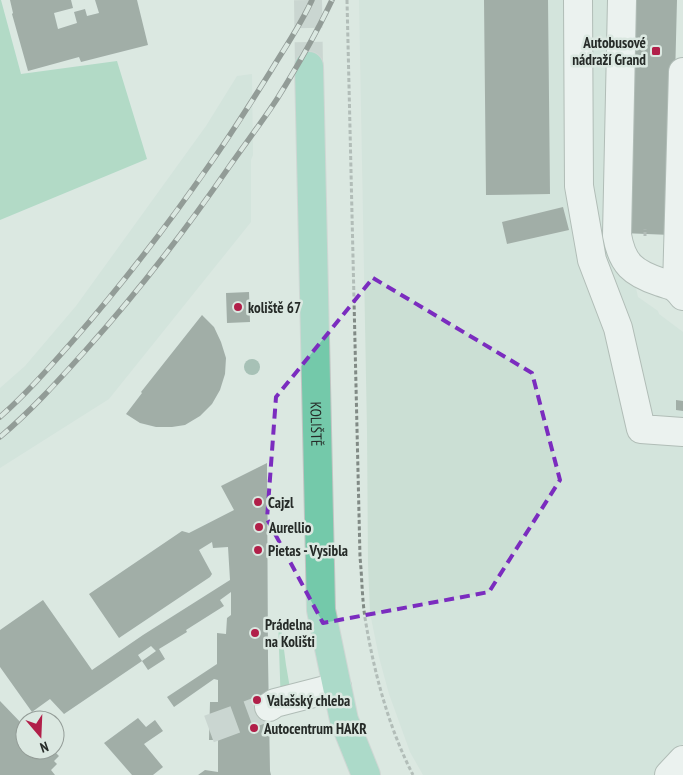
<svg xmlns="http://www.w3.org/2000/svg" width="683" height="775" font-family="'PT Sans Narrow',sans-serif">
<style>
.built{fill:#cbdfd4}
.green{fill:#80caa5}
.building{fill:#5c6861}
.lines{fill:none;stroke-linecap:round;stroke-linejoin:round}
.minor-tunnel{stroke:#b7c2bc;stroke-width:28;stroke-dasharray:28 14;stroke-linecap:butt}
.major-tunnel{stroke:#b7c2bc;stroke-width:28;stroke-dasharray:28 14;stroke-linecap:butt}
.minor-casing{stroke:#7e8a83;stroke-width:30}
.major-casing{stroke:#c2c4c3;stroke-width:30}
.path{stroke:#818a85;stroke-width:3;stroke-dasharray:4 2.5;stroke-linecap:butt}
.minor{stroke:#fff;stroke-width:28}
.major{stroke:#74c9aa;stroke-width:28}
.rail-casing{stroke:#3b413d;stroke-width:5.5}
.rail{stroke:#dbe8e1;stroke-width:4;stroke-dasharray:11;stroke-linecap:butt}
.tree{fill:#689281}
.marked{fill:none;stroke:#7b2cbf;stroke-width:4;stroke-dasharray:10 6;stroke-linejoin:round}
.poi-dot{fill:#b11f49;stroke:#dbe8e1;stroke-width:2}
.labels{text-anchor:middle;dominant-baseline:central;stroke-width:5;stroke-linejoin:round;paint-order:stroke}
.poi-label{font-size:15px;font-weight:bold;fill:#262b28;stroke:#dbe8e1;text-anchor:start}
.street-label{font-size:15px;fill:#262b28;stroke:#dbe8e1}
</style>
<rect width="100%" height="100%" fill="#dbe8e1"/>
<path class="built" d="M359,0h252l-5,224 29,60 3,13 20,14 1,3 24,18v411l-6,9 -22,23h-232l-13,-23 -21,-58 -10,-37 -9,-44 -2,-49 -1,-133z
M252,74l1,81 -2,5v62l-142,177 -109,69v-80l25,-22 51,-60 130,-180 31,-50z"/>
<path class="green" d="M0,0h1l20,74 96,-13 30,98 -147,61z
M278,619h2l6,46 6,35 -11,7z"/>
<path class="building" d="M10,0h61l2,8 -19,5 4,16 19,-6 -3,-11 11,-3 2,7 12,-3 -4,-13h42l11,45 -67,17 -2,-5 -51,14 -16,-57 1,-1z
M484,0h64l2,194 -64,1z
M627,0h50l-6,235 -49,-2z
M563,207l6,23 -62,14 -5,-22z
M249,292l1,30 -23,1 -1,-30z
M202,315l12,12 7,15 5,16 -1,16 -5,16 -8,14 -12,12 -15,9 -13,2h-16l-16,-4 -14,-9 16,-21 -1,-1z
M676,400l7,1v10l-7,-1z
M267,463l1,195 2,113 1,4h-73l7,-5 13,2v-32h-9l1,-38h8v-22l-4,-1 -40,28 -7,-10 50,-33v-31l9,1 1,-16 4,-3v-23l-11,8 4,6 -38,24 1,2 -28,17 6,10 -17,11 -6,-9 14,-10 -5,-5 -13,9 4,6 -78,53 -14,-15 -18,13 -32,-45v-37l43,-30 49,70 51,-35 87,-55 -2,-33 -15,1 -1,-6 -13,8 13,24 -2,3 -91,61 -30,-44 93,-63 7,2 45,-23 -13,-24z
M0,701l25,26v10l-3,3 3,3v7h6l3,3 4,-3h15l6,6 -5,5 3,3 -6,6 4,5h-55z
M138,718l8,9 9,-7 8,11 -19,13 19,23 -10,8h-21l-28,-32z"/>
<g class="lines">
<path class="minor-tunnel" d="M209,729l60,-22"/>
<path class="major-tunnel" d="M308,0l1,66"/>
<g class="minor-casing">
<path id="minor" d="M578,0l1,186 13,74 26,68 23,101 42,3
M622,0l-5,235c5,29 16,38 43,47 12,4 15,3 23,14
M677,287l6,-215
M269,707l6,-4 62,-16
M669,775l14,-15"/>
</g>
<g class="major-casing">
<g id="major">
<path id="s1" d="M309,66l12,544 23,110 22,55"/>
</g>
</g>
<path class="path" d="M347,0l13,557c2,20 2,41 5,61 9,54 23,108 48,157
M645,236v-7"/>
<use href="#minor" class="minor"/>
<use href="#major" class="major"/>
<g class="rail-casing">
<path id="rail" d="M0,417c26,-23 48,-48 71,-74 50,-57 96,-117 139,-179 22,-31 42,-63 62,-95 14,-23 29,-45 40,-69
M0,437c31,-26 58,-56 85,-86 52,-58 100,-120 144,-184 16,-23 33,-45 48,-68 20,-32 39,-65 55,-99"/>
</g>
<use href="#rail" class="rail"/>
</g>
<circle class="tree" cx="252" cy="367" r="8"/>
<path d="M0 0H683V775H0ZM373,278l159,95 28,107 -71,112 -166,31 -56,-104 9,-122z" fill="#dbe8e1" fill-opacity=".55" fill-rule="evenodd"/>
<path class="marked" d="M373,278l159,95 28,107 -71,112 -166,31 -56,-104 9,-122z"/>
<g class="poi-dot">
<rect x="651" y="46" width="10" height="10" rx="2.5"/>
<circle cx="238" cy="307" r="5"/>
<circle cx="258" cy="502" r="5"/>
<circle cx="259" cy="527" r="5"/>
<circle cx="258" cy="550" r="5"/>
<circle cx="255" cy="633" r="5"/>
<circle cx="257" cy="700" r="5"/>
<circle cx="254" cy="728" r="5"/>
</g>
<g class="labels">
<g class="poi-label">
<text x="646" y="42" text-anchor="end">Autobusové<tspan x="646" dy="17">nádraží Grand</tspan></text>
<text x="248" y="307">koliště 67</text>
<text x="268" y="502">Cajzl</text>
<text x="269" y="527">Aurellio</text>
<text x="268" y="550">Pietas - Vysibla</text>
<text x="265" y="624">Prádelna<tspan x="265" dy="17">na Kolišti</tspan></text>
<text x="267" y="700">Valašský chleba</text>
<text x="264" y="728">Autocentrum HAKR</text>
</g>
<g class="street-label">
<text stroke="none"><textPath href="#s1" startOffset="358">KOLIŠTĚ</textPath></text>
</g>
</g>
<g transform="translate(40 735) rotate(161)"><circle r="24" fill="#dbe8e1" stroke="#939c97"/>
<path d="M0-4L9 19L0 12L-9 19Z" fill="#b11f49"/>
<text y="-8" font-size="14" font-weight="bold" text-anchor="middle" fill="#262b28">N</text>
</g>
</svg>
